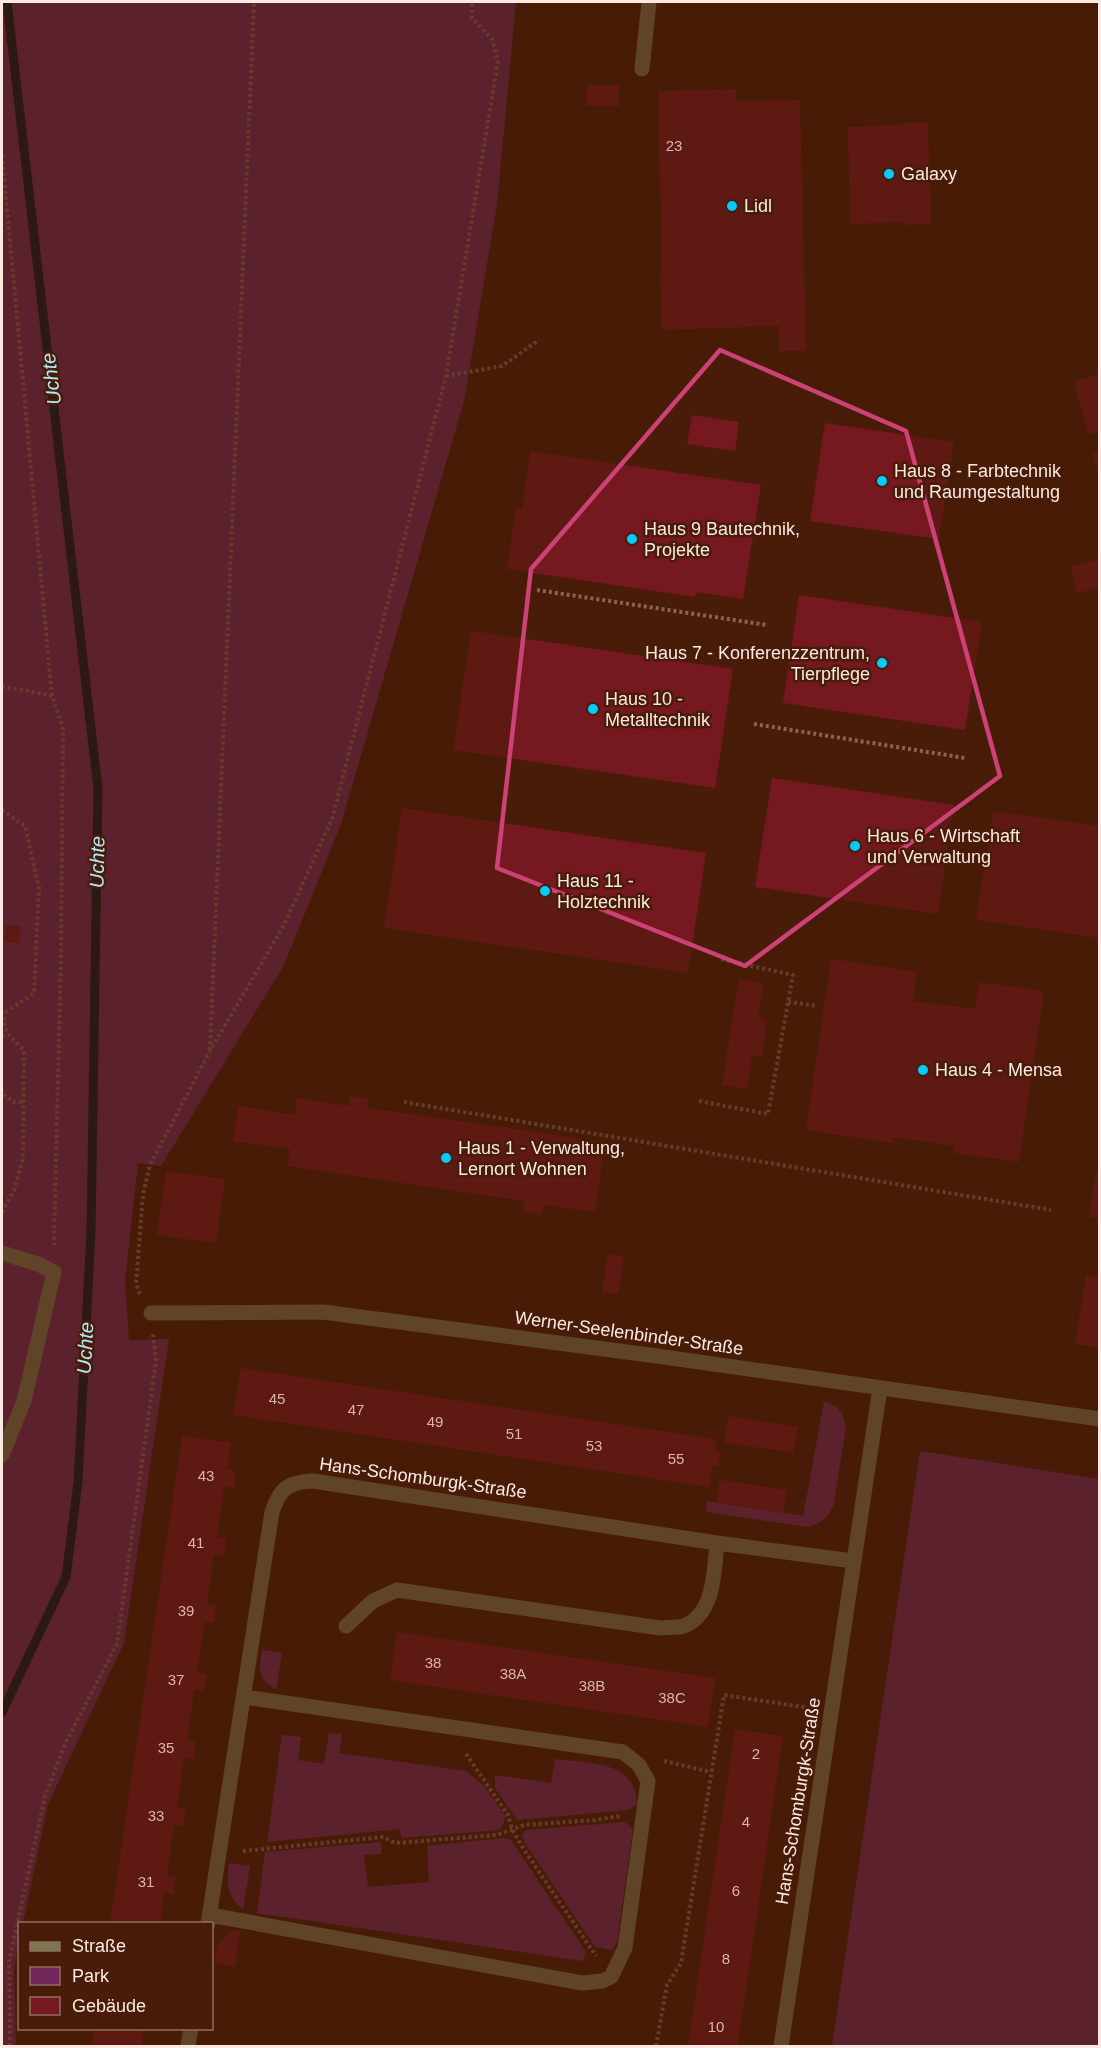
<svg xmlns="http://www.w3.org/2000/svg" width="1101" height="2048" font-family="Helvetica,sans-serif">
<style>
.green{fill:#72285a}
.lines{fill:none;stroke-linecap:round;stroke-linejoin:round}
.stream{stroke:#091a20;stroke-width:9}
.building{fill:#76181f}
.path{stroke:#876555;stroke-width:4;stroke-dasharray:3 3;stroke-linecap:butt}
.minor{stroke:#7c774f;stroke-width:15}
.marked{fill:none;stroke:#cd4276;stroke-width:4.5;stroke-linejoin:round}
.poi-dot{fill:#06cbf9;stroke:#481c08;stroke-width:2}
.labels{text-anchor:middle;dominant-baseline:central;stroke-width:5;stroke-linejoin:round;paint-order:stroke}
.number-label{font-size:15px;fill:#dab5b1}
.poi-label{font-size:18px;fill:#fbe9e2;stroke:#481c08;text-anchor:start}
.street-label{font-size:18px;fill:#fbe9e2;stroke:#481c08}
.water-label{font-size:20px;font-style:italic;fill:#b1e9fd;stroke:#481c08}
</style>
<rect width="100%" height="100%" fill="#481c08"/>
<path class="green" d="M2,2h514l-19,202 -33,197 -123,423 -57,141 -123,201 -23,-3 -13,118 4,59 40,-1 -45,304 -76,161 -25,119 -3,1 -1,18 -5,26 2,78h-14z
M824,1402c15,3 20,11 22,26l-13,79c-6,11 -11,16 -24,20l-103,-15 1,-11 96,15z
M920,1451l179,28v567h-267z
M262,1650l20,3 -6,37c-19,-14 -17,-17 -14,-40z
M329,1733l13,1 -3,19 127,18 19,16 21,30 -6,13 -98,8 -2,-9 -133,13 15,-107 19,2 -3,23 26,4z
M555,1759c32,4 81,1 82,45l-8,6 -112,10 -22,-32v-13l56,8z
M625,1822l8,7 -16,113 -5,8 -17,-3 -71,-105 -2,-7 4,-5z
M503,1838l8,2 75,112 -3,9 -326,-48 8,-61 116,-10 1,12 -18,1 4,32 61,-5 -2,-36z
M229,1863l21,3 -7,44c-16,-14 -17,-27 -14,-47z"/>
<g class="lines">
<path class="stream" d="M2,1712l64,-135 12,-95 13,-250 7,-443 -91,-787"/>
</g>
<path class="building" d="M586,85h33v21h-33z
M736,89v12l64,-1 6,251h-27v-25l-117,4 -2,-56h2l-4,-183z
M902,123h26l3,101 -26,1v-3l-55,2 -2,-97 54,-2z
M1100,374v57l-12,3 -14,-52z
M692,415l47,7 -4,29 -48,-7z
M825,423l129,19 -15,97 -129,-18z
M530,451l231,34 -18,114 -47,-7 -1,5 -188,-28 9,-61 6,1z
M1100,451v25h-1l-7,-23z
M1100,559v28l-23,6 -7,-26z
M799,595l183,27 -17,108 -182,-27z
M471,631l262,38 -18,119 -262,-38z
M772,778l182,27 -16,109 -183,-27z
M402,808l304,45 -18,120 -304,-45z
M993,811l107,15v112l-124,-18z
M6,925l15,1 -2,17 -15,-1z
M831,959l86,13 -4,29 62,8 4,-27 65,9 -25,171 -65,-9 1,-7 -62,-9 -1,6 -86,-13z
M739,979l25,4 -6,35 9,2 -5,36 -10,-1 -5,34 -25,-4z
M350,1096l19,3 -1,9 237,34 -10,70 -51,-7 -2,9 -19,-3 1,-10 -237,-35 3,-17 -57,-8 5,-35 57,9 2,-17 52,8z
M166,1171l59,8 -9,64 -59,-8z
M1096,1172l4,1v46l-11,-2z
M608,1254l16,2 -6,38 -16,-2z
M1086,1275l14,3v70l-25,-4z
M241,1368l475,71 -1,11 6,1 -3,16 -6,-1 -3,21 -476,-72z
M728,1416l70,11 -5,26 -69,-11z
M182,1436l49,7 -4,26 9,2 -2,17 -10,-2 -7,51 9,1 -2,18 -10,-2 -7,50 9,1 -2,18 -9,-1 -8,51 9,2 -1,9 -2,7 -9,-1 -7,50 9,2 -2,17 -10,-2 -7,51 9,1 -2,11 -1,7 -9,-2 -7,50 9,2 -3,17 -9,-1 -4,31h-50z
M720,1480l67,10 -4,23 -67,-10z
M397,1632l318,46 -7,49 -318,-47z
M735,1729l48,7 -35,240 -11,70h-49z
M240,1930l-5,37 -21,-4 3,-17 13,-14z
M94,2028h50l-3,18h-49z"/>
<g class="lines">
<path class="path" d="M2,155l50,541 11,32 -2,225 -7,292
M446,376l56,-10 37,-26
M537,590l230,35
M2,687l22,3 28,6
M754,724l211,34
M2,810l23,16 14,62 -5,105 -31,21
M788,1002l30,4
M2,1011l5,22 17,17 -1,109 -9,31 -12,22
M2,1037l5,-4
M210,1050l44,-1048
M2,1089v4l11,9h10
M699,1101l69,13 25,-139 -73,-16
M404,1102l647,108
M140,1294l-4,-10 7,-90 7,-29 60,-114 74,-126 48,-106 114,-443 52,-315 -6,-22 -20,-21v-16
M466,1754l42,61 4,14 9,16 75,111
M664,1761l47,11
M243,1851l140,-14 12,6 102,-8 27,-10 71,-5 25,-4
M10,2046l-1,-85 36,-165 20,-52 52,-100 39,-284 -3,-26
M656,2046l11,-61 14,-22 43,-268 86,13"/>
<path class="minor" d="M642,69l7,-67
M2,1253l36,11 16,8 -30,129 -22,54
M151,1313l172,-1 334,44 443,63
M346,1626l27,-25 24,-11 263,38c7,-1 17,0 24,-2 31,-12 30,-56 33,-83
M210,1915l372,68 20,-2 9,-4 14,-29 23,-167 -9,-16 -16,-13 -379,-55
M208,1924l64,-412c8,-23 15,-30 41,-31l404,62 136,18
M188,2046l3,-18
M781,2046l99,-658"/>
</g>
<path d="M0 0H1101V2048H0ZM720,350l186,81 94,345 -255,190 -248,-98 34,-299z" fill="#481c08" fill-opacity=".55" fill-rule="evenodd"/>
<path class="marked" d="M720,350l186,81 94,345 -255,190 -248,-98 34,-299z"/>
<g class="poi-dot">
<circle cx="889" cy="174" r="6"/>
<circle cx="732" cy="206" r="6"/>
<circle cx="882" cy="481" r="6"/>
<circle cx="632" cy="539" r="6"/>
<circle cx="882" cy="663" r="6"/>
<circle cx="593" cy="709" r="6"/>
<circle cx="855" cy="846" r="6"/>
<circle cx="545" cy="891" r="6"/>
<circle cx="923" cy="1070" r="6"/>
<circle cx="446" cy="1158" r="6"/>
</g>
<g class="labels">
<g class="number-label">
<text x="674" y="145">23</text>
<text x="277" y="1398">45</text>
<text x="356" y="1409">47</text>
<text x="435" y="1421">49</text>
<text x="514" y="1433">51</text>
<text x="594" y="1445">53</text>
<text x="676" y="1458">55</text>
<text x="206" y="1475">43</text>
<text x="196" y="1542">41</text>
<text x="186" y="1610">39</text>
<text x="433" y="1662">38</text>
<text x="513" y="1673">38A</text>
<text x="176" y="1679">37</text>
<text x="592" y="1685">38B</text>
<text x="672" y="1697">38C</text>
<text x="166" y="1747">35</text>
<text x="756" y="1753">2</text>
<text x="156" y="1815">33</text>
<text x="746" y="1821">4</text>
<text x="146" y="1881">31</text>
<text x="736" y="1890">6</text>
<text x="726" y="1958">8</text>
<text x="716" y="2026">10</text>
</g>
<g class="poi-label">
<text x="901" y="174">Galaxy</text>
<text x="744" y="206">Lidl</text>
<text x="894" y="471">Haus 8 - Farbtechnik<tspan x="894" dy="21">und Raumgestaltung</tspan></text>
<text x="644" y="529">Haus 9 Bautechnik,<tspan x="644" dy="21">Projekte</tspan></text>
<text x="870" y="653" text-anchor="end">Haus 7 - Konferenzzentrum,<tspan x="870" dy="21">Tierpflege</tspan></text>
<text x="605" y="699">Haus 10 -<tspan x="605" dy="21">Metalltechnik</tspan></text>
<text x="867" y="836">Haus 6 - Wirtschaft<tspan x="867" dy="21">und Verwaltung</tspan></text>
<text x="557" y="881">Haus 11 -<tspan x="557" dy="21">Holztechnik</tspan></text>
<text x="935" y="1070">Haus 4 - Mensa</text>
<text x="458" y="1148">Haus 1 - Verwaltung,<tspan x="458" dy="21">Lernort Wohnen</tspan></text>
</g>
<g class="street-label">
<text transform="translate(629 1333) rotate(8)">Werner-Seelenbinder-Straße</text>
<text transform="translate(423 1478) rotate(8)">Hans-Schomburgk-Straße</text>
<text transform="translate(798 1801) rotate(-81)">Hans-Schomburgk-Straße</text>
</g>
<g class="water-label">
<text transform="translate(51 379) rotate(-97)">Uchte</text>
<text transform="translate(97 862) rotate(-89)">Uchte</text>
<text transform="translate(85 1348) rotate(-87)">Uchte</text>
</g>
</g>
<rect width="1101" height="2048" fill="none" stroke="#fbe9e2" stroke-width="6"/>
<rect x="18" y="1922" width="195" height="108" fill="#481c08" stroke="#906e5f" stroke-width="1.5"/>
<rect x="30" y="1942" width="30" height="9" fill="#7c774f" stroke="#906e5f" stroke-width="1.5"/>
<text x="72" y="1952" font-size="18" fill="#fbe9e2">Straße</text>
<rect x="30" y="1967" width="30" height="18" fill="#72285a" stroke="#906e5f" stroke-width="1.5"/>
<text x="72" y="1982" font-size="18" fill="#fbe9e2">Park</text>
<rect x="30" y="1997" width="30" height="18" fill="#76181f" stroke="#906e5f" stroke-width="1.5"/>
<text x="72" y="2012" font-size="18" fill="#fbe9e2">Gebäude</text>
</svg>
